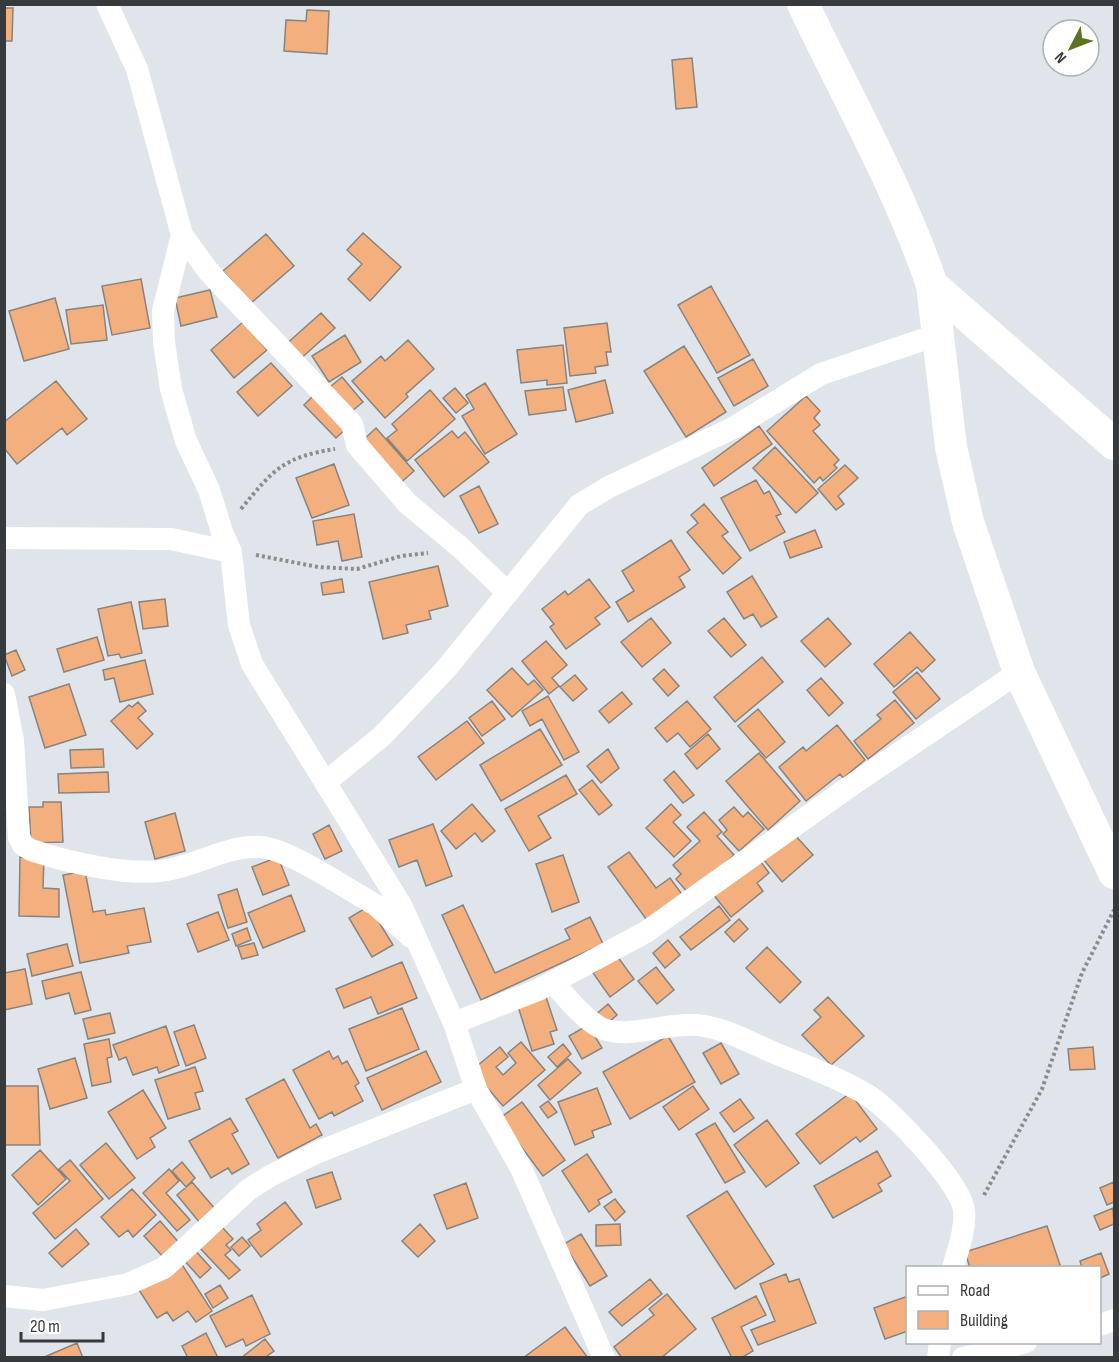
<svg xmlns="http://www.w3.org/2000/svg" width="1119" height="1362" font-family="'Sofia Sans Condensed',sans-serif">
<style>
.building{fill:#f3b07e;stroke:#89837e;stroke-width:1.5}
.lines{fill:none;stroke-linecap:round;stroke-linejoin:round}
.path{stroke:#898d91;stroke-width:4;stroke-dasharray:3 3;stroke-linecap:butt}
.street{stroke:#fff;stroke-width:22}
.secondary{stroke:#fff;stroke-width:32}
</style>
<rect width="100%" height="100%" fill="#dfe5eb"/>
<path class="building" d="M4,8h9l-1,33h-8z
M307,10l22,1 -2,43 -43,-3 2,-31 20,1z
M692,58l5,49 -21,2 -4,-49z
M363,233l38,34 -31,34 -22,-22 14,-15 -15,-14z
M266,234l28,32 -43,37 -28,-32z
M141,279l9,49 -38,7 -10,-49z
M711,286l39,69 -33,18 -39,-68z
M210,290l7,27 -36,9 -6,-28z
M55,298l14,51 -45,12 -15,-50z
M103,305l4,35 -36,4 -5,-34z
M321,313l14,15 -37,33 -14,-15z
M243,322l24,28 -33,28 -23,-28z
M607,323l4,29h-5l2,13 -13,2 1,6 -26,3 -6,-48z
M345,335l16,27 -32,20 -17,-26z
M408,340l26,29 -28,25 2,3 -23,21 -33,-37 29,-25 4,5z
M563,345l4,38 -20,2v-5l-26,3 -4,-33z
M684,346l42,66 -40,25 -42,-66z
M753,359l15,27 -34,20 -16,-28z
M271,363l21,23 -34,30 -21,-24z
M342,377l21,25 -17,14 -21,-25z
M605,380l8,33 -37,9 -8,-32z
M56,381l31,38 -20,16 -5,-7 -45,36 -13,-16v-26z
M485,383l32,51 -32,20 -23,-38 12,-7 -8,-14z
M563,387l3,23 -37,5 -4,-24z
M455,388l13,15 -12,10 -13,-15z
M430,390l25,29 -48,42 -20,-23 10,-8 -5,-6z
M318,391l32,34 -14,13 -32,-33z
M806,396l14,15 -6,7 6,7 -7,6 26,29 -5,5 3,3 -14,13 -3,-4 -6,6 -47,-52z
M759,426l13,18 -58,42 -12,-18z
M376,428l38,43 -17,15 -38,-42z
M452,431l6,7 7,-6 24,30 -45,35 -29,-37z
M775,447l43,46 -22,20 -43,-45z
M334,464l15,41 -37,13 -16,-40z
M845,465l13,13 -20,18 6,8 -8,6 -18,-21z
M756,480l8,14 5,-3 12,23 -5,2 9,16 -35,19 -29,-53z
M479,486l19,38 -19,9 -19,-37z
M704,504l24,28 -6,4 19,22 -18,16 -36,-42 11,-9 -7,-8z
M354,514l8,43 -20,4 -4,-20 -21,4 -4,-24z
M815,530l7,17 -32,11 -6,-16z
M671,540l19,30 -11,7 6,10 -57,35 -12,-20 18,-11 -12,-20z
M438,566l10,40 -19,5 2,8 -25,6 2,8 -25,6 -14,-57z
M752,576l25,41 -16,10 -8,-13 -9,5 -17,-27z
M342,579l2,13 -21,3 -2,-12z
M589,579l21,28 -15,11 5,6 -34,25 -16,-22 4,-3 -12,-15 23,-18 3,4z
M165,599l3,27 -25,3 -4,-27z
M131,602l11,51 -21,5 -2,-4 -11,2 -10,-47z
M651,618l20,25 -29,24 -21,-25z
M724,618l22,27 -15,12 -23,-26z
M828,618l23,26 -26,23 -24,-26z
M910,632l25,28 -13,12 -5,-5 -23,20 -20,-23z
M97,637l7,23 -40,12 -7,-23z
M546,641l21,24 -15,13 7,8 -10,8 -27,-33z
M16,650l9,20 -13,6 -8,-21z
M762,657l21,25 -48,40 -21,-25z
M145,660l8,34 -33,8 -6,-24 -9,2 -2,-10z
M512,668l16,17 6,-5 9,10 -31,27 -25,-27z
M664,669l15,17 -11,10 -15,-17z
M917,672l23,27 -24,20 -23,-27z
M575,675l12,14 -14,12 -13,-14z
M821,678l22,25 -14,13 -22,-26z
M69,684l17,51 -41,13 -16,-51z
M622,692l10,12 -23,19 -10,-12z
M548,696l31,56 -15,8 -22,-41 -12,7 -8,-15z
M895,700l19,23 -46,36 -14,-18 27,-22 -4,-4z
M492,701l13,18 -23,17 -13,-18z
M687,701l24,28 -21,18 -12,-14 -11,9 -12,-14z
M138,702l8,9 -8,7 15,16 -16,15 -26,-28 18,-16 3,2z
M758,709l27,33 -19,16 -28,-32z
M467,721l17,22 -48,37 -18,-23z
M837,725l28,35 -22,18 -3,-4 -34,27 -27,-34 24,-20 3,4z
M540,729l22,36 -61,36 -21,-36z
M708,734l12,15 -23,20 -12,-15z
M103,749l1,18 -33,1 -1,-18z
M608,749l11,19 -18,15 -14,-17z
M759,753l41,48 -32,29 -42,-49z
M674,771l20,24 -11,8 -19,-23z
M108,772l1,20 -50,1 -1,-19z
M566,775l11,19 -39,22 13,22 -22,13 -24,-42z
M592,780l20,25 -13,10 -20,-25z
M43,802h18l2,40 -32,1 -2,-36h14z
M472,804l23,27 -13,11 -7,-9 -19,16 -15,-18z
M671,804l10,11 -8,7 18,19 -17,16 -28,-29z
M734,807l9,10 5,-5 16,17 -25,22 -16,-17 4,-4 -8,-10z
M704,812l18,20 -5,4 17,19 -45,39 -13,-15 5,-5 -8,-9 27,-24 -13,-14z
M175,813l10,38 -30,8 -10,-37z
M433,824l19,52 -26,10 -9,-26 -18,7 -10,-27z
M329,825l13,26 -17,8 -12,-25z
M794,834l19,21 -31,27 -18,-22z
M629,852l27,36 14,-10 14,19 -35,26 -41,-56z
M563,855l16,47 -27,10 -16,-48z
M20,857l24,1 -1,30 16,1v28l-40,-1z
M278,857l11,28 -26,10 -11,-28z
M758,858l11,15 -12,10 6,8 -32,26 -18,-23z
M85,871l8,41 12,-2 1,5 38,-7 7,34 -24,4 2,7 -49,10 -17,-88z
M237,889l10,33 -19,6 -10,-33z
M291,895l14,36 -42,17 -15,-35z
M463,905l32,68 75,-34 -5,-10 25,-12 13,27 -122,56 -39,-85z
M369,906l24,39 -21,12 -23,-39z
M719,906l11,14 -39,30 -11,-13z
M218,912l11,28 -31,12 -11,-28z
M739,919l9,10 -14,13 -9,-10z
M247,928l4,12 -15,6 -4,-12z
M668,940l12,15 -15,13 -12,-15z
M254,943l4,12 -16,4 -4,-12z
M67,944l6,22 -41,10 -5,-22z
M767,947l34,35 -21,21 -34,-35z
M617,956l17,23 -24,18 -17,-24z
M402,962l15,36 -39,16 -7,-17 -27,11 -8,-19z
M656,967l18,23 -17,14 -19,-23z
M25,969l7,35 -28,6v-37z
M81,972l10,38 -16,4 -6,-21 -23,6 -4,-18z
M545,994l12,36 -7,2 4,12 -22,7 -15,-48z
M828,997l36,39 -33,29 -29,-30 19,-18 -7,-7z
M608,1004l9,11 -14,12 -9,-11z
M402,1008l17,41 -53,22 -17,-42z
M110,1013l5,20 -27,6 -5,-20z
M194,1025l12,33 -20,8 -12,-34z
M588,1025l14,23 -20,11 -13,-23z
M166,1026l13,39 -20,8 -2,-6 -24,8 -7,-18 -7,3 -6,-15z
M668,1036l27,46 -65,37 -27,-47z
M109,1039l3,18 -5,1 4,24 -19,4 -8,-42z
M521,1042l24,28 -42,36 -31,-36 28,-23 8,10 -12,10 7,8 13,-12 -8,-10z
M721,1043l18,31 -18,10 -18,-31z
M563,1044l8,10 -14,13 -9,-10z
M1093,1047l2,22 -25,1 -2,-21z
M329,1051l4,8 5,-3 4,8 5,-3 12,22 -4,3 8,15 -29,15 -2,-4 -13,7 -26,-49z
M426,1051l15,31 -59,28 -15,-32z
M75,1058l12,40 -37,11 -12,-40z
M568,1059l13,14 -31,27 -12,-15z
M195,1067l8,24 -8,2 5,16 -32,10 -13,-39z
M284,1079l26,49 6,-4 6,11 -44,23 -32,-59z
M4,1086h34l2,59h-36z
M693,1086l16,23 -30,21 -16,-23z
M597,1088l14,36 -19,7 2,6 -19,8 -17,-43z
M143,1090l23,38 -16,10 5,9 -18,12 -29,-47z
M850,1093l27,36 -17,13 -4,-5 -36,27 -24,-30z
M740,1099l14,19 -20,14 -14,-19z
M548,1101l9,11 -9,6 -8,-11z
M522,1102l43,58 -22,16 -43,-58z
M230,1118l8,13 -6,3 17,30 -17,10 -4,-6 -17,10 -22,-37z
M767,1120l32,43 -33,24 -32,-42z
M715,1123l30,49 -20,11 -29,-49z
M106,1143l29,35 -26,21 -29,-34z
M40,1150l26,29 -28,26 -26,-30z
M877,1151l14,25 -13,8 4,7 -49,27 -19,-32z
M587,1154l25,38 -14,8 2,4 -11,8 -27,-41z
M70,1160l33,39 -48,40 -22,-26 37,-32 -11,-12z
M182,1162l13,16 -9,9 -14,-16z
M169,1169l10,12 -13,12 24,27 -13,11 -34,-38z
M332,1172l9,27 -25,9 -9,-28z
M192,1182l24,28 -16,13 -23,-28z
M1114,1182v20l-7,3 -7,-17z
M466,1183l12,35 -31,11 -13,-34z
M132,1189l24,26 -23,22 -5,-7 -9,7 -18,-20z
M727,1191l47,73 -39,25 -48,-73z
M615,1199l10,13 -10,9 -11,-14z
M285,1202l17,22 -41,33 -13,-17 13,-10 -4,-6z
M1113,1208l1,16 -14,6 -6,-14z
M160,1221l21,24 -16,14 -21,-23z
M420,1224l15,17 -17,16 -16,-16z
M620,1224l1,21 -25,1v-21z
M220,1225l13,14 -7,6 5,5 -6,5 15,15 -11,9 -31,-33z
M1047,1226l14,42h-91l-5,-16z
M76,1229l13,15 -27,23 -13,-14z
M581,1234l26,42 -17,10 -26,-42z
M242,1237l8,9 -11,10 -8,-9z
M193,1248l18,20 -11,10 -18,-20z
M1101,1253l8,21 -9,4v-10h-18l-2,-7z
M181,1263l31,48 -16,11 -8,-11 -15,10 -6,-9 -10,6 -18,-28z
M786,1274l3,8 10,-3 17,44 -58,22 -7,-15 24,-9 -15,-37z
M650,1279l12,15 -40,32 -13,-14z
M220,1285l8,13 -15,10 -8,-14z
M667,1294l29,35 -35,29h-39l-8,-11 40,-32 -5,-6z
M252,1295l18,39 -24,12 -3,-7 -17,8 -16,-31z
M756,1296l10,19 -25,12 12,24 -12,7h-9l-20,-40z
M908,1296v35l-23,8 -11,-31z
M565,1327l23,31h-65z
M206,1333l12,25h-30l-6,-12z
M265,1339l9,12 -10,7h-23z
M77,1343l6,15h-41z"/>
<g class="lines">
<path class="path" d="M241,509c32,-39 42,-52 94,-60
M256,555l62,12 39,2 44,-13 27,-3
M984,1195l58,-106 40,-116 32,-63"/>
<path class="street" d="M107,4l30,65 45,166 -19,76 1,31 7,47 15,52 23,49 13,42 9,20 8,73 13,39 149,241 53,118 22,66 45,79 83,190
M182,235l27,37 143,152 5,21 50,58 54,45 47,45
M4,538l167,1 60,13
M4,694l9,46 6,97 4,8 8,5c36,12 98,27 136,20 31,-5 61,-25 94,-23 26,2 78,37 103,51l13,8 34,31
M326,782l56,-46 63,-66 134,-165 30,-18 124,-59 88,-54 116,-39
M553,983c13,13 28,34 46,44 25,14 69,-5 98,-2 25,2 50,16 73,26 33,14 68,26 99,45 24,16 91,86 95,114 2,19 -6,39 -11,58
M454,1023l84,-33 108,-58 200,-143 173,-117
M4,1296l39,4 85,-16 36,-16 84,-78 22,-14 46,-23 160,-64
M1100,1325l14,-5
M938,1358l2,-16
M963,1358l63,-16"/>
<path class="secondary" d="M803,4c44,93 96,184 129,281l19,162 17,75 51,150 95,201
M932,285l182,159"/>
</g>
<rect width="1119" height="1362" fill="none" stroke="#373a3c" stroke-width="12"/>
<rect x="906" y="1266" width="195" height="78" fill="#ffffff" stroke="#afb0b1" stroke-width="1.5"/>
<rect x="918" y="1286" width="30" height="9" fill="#ffffff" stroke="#afb0b1" stroke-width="1.5"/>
<text x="960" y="1296" font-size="18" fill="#373a3c">Road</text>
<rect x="918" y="1311" width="30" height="18" fill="#f3b07e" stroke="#afb0b1" stroke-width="1.5"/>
<text x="960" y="1326" font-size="18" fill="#373a3c">Building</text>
<g transform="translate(1071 48) rotate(228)"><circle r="28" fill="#ffffff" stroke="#afb0b1" stroke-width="1.5"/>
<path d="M0-4.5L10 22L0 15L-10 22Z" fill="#5e7322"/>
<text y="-9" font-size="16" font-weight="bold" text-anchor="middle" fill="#373a3c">N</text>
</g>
<path d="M21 1332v9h82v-9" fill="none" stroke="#373a3c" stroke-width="3"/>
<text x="30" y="1332" font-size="18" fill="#373a3c" stroke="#ffffff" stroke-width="4.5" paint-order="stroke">20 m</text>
</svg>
